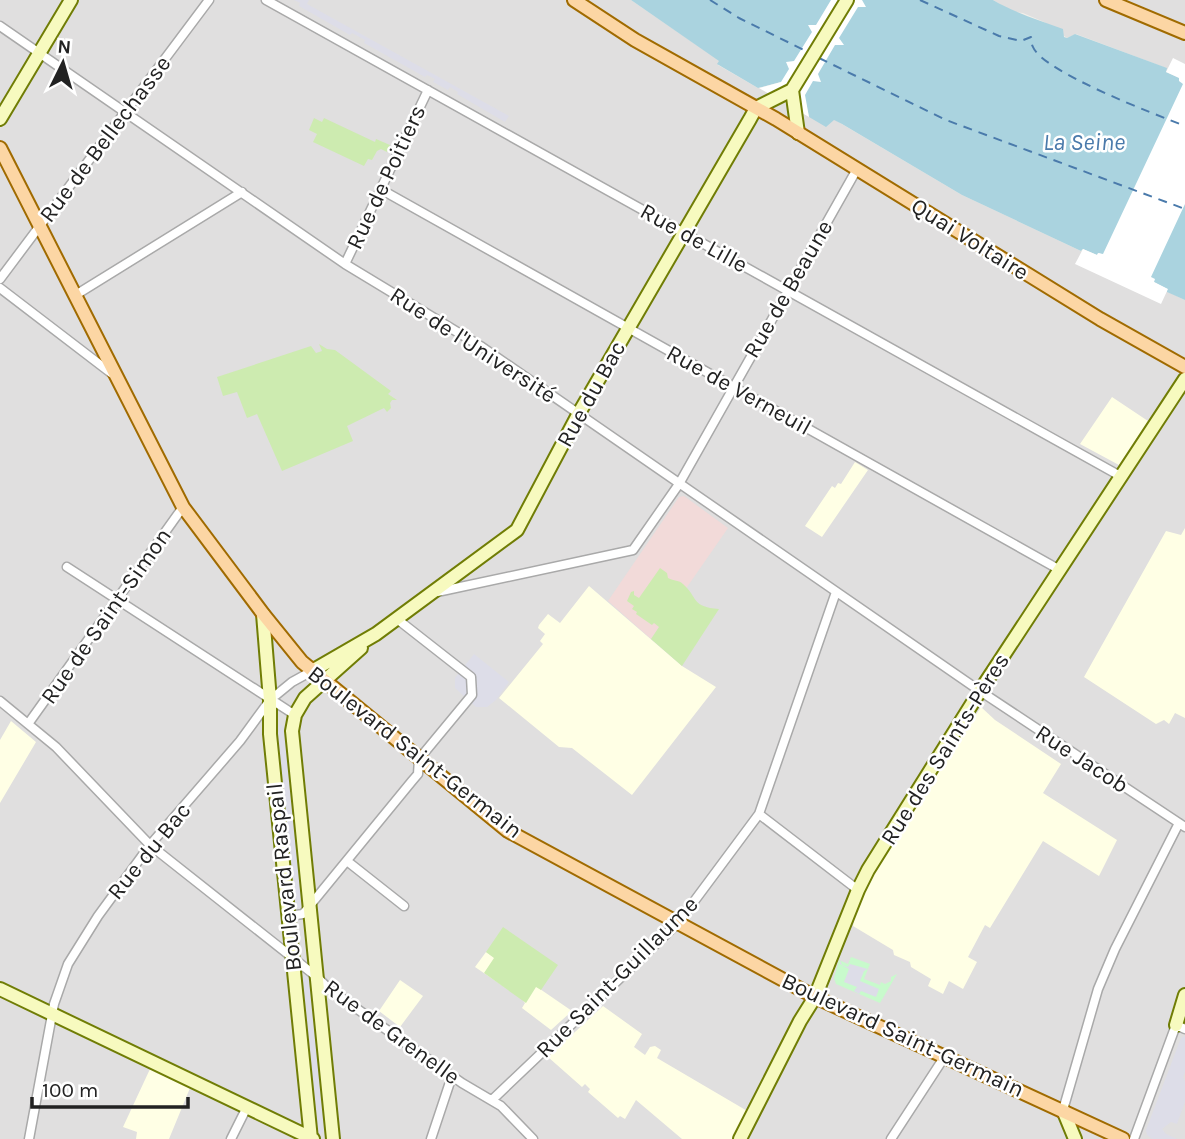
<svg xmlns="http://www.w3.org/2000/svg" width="1185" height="1139" font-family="Karla,sans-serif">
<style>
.residential{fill:#e0dfdf}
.commercial{fill:#f2dad9}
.education{fill:#ffffe5}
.grass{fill:#cdebb0}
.park{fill:#c8facc}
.plaza{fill:#dddde8}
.water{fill:#aad3df}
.pier{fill:#fff}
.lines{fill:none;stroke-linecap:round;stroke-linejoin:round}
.ferry{stroke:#4a7aab;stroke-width:2;stroke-dasharray:9 7;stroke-linecap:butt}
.street-casing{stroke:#a9a9a9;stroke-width:11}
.secondary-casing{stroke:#707d05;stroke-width:16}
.primary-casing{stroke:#a06b00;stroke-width:16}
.street{stroke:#fff;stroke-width:8}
.secondary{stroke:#f7fabf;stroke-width:12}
.primary{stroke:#fcd6a4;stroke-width:12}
.labels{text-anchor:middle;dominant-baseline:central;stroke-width:5;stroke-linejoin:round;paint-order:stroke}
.street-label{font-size:23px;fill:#222;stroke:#fff}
.water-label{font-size:24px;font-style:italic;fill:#4a7aab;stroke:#fff}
</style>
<rect width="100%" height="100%" fill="#f2efe9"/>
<path class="residential" d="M0,0h631l89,61 -2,4 40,23 23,-6 54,38 127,75 223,105v839h-1185z
M993,0h192v85l-19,-13v-4l-90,-34 -9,4 -23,-16 -21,-9 -10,-1z"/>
<path class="commercial" d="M684,496l44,32 -77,111 -43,-38 71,-104z"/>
<path class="education" d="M1112,397l36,24 -29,44 -39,-21z
M855,462l13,8 -46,67 -17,-11 27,-40 3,2 3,-5 3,1z
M1185,528v190l-10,-5 -6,11 -5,-4 -8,4 -72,-47 82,-146 15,4z
M589,586l93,80 34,21 -84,108 -60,-47 -13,-1 -60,-49 44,-54 -3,-3 5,-7 -7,-6 1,-3 9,-11 12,9z
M981,707l14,13 66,44 -18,29 74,47 -18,36 -56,-35 -53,87 -5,-3 -17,32 9,5 -14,27 -14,-8 -6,13 -15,-8 3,-7 -20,-12 -1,-5 -16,-7 -1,-5 -40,-24 2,-12 14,-34 37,-59z
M11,721l25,21 -36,61v-63z
M486,952l86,59 -21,19 -29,-22 3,-5 -3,-4 -47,-32z
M400,980l23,16 -23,31 -21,-16z
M603,1006l39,28 -8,13 11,8 5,-8 5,-1 6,4 -4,8 92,54 -14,27h-53l-46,-39 -11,19 -5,-3 -2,2 -30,-26 2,-3 -5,-5 -3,3 -34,-30z
M150,1069l40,19 -21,51h-33l1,-7 -14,-5z"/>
<path class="grass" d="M314,118l8,4 2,-4 51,24 1,-3 14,6 -3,7 -6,-3 -4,2 -5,9 -4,-1 -4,7 -51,-24 4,-8 -8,-4z
M319,344l8,5 8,1 56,41 -3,3 9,6h-5l-2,3 1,5 -4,4 -3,-4 -37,18 6,15 -71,30 -25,-57 -10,4 -10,-26 -14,4 -6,-19 94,-31 5,7 6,-2z
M660,568l7,5 1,5c6,3 11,2 15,6 15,13 8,23 36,25l-37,57 -31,-27 8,-12 -5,-4 -2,2 -16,-11 1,-2 -5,-3 2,-3 -7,-5 4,-9 3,-1v4l5,3z
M503,927l55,38 -17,25 -5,-3 -10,16 -42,-30 10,-15 -8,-6z"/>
<path class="park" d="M851,957l19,7 -6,15 16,6 1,-3 4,2 6,-3v-4l6,-3 -17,29 -44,-19 -2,-6 5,-18 9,4z"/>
<path class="plaza" d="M294,0h15l-2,4 202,112 -4,6 -48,-28 1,-2 -8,-5 -2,3 -15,-8 2,-3 -8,-4 -2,2 -61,-34 1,-3 -13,-7 -2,2 -51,-29 1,-3z
M474,654l35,28 -13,18 -9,7h-11l-21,-19v-10z
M280,724l5,4 18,175 -4,6 -6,-3 -19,-177z
M840,960l2,5 6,2 2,-3 18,5 -4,2 -4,10 19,8 -3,8 -15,-6 -2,3 -5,-3 3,-4 -13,-5 5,-13 -9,-5z
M305,975l6,5 15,148 -6,7 -4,-3 -16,-153z
M1185,1036v36l-2,5 2,4v21l-8,22 -6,-2 -9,7 4,5 11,5h-25l-5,-4 -1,-5 35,-92z"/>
<path class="water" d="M631,0h362c22,13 46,20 70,29l1,8 3,1 8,-4 92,34 -1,4 14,6 5,7v215l-18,-8v-3l-13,-7 -4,-5 -51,-24 -2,2 -14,-6 -2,2 -119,-56 -120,-71 -8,-4 -8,7 -17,-10 -5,-22 -23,-13 -23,6 -41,-24 2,-3z"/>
<path class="pier" d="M831,0h31l4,7h-8l-19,31 5,7h-9l-17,29 3,8 -8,-1 -8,14 4,22 -50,-29 22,-6 8,-13 -3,-7 8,-1 18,-29 -4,-7h8z
M1173,58l12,6v140l-34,73 4,2 -1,3 14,7 -7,15 -86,-40 8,-15 14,6 1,-2 5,1 80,-170 -4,-3v-3l-13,-6z"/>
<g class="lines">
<path class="ferry" d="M710,0l29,18 69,34
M920,0l79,36 22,5 10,-4c1,3 0,7 2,10 10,25 124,68 152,79
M819,58l127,62 239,89"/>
<g class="street-casing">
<path id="street" d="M266,0l856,477
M0,26l345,238 137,83 498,344 205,136
M382,190l678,380
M345,264l83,-174
M0,279l209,-279
M0,288l111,85
M74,296l168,-104
M67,567l228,148
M437,592l196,-42 46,-66 178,-315
M0,701l56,46 94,98 167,132 12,12 133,94 39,23 32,33
M28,724l155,-217
M759,814l99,76
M347,861l57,45
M288,916l15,-2 109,-133 6,-7 1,-15 53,-64 -1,-18 -74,-58
M492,1100l186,-177 81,-109 77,-222
M1063,1110l35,-121 17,-40 64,-126
M29,1139l25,-135 14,-40 30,-48 52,-71 90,-104 30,-41 22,-18 20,-11
M231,1139l16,-32
M431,1139l21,-63
M891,1139l54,-83
M1134,1139l42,-114 9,4"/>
</g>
<g class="secondary-casing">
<path id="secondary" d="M792,90l6,43
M0,119l71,-119
M263,614l7,86v34l41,405
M312,671l64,-37 141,-104 62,-117 171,-294 6,-11 36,-18 55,-90
M0,989l313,150
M1176,1025l9,-30
M1063,1110l12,29
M333,1139l-41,-408 3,-16 10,-17 56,-50
M740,1139l60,-118 15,-24 43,-107 10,-20 112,-179 205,-312"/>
</g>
<g class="primary-casing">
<path id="primary" d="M574,0l61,40 141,79 324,200 85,48
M1106,0l79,33
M0,148l183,359 81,108 38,47 206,169 307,166 308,142"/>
</g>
<use href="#street" class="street"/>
<use href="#secondary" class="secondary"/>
<use href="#primary" class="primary"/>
</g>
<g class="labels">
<g class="street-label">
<text transform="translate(105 139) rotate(-53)">Rue de Bellechasse</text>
<text transform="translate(386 177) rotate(-65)">Rue de Poitiers</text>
<text transform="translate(694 238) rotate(29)">Rue de Lille</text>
<text transform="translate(970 239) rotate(32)">Quai Voltaire</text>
<text transform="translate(788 289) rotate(-60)">Rue de Beaune</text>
<text transform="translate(473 345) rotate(33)">Rue de l'Université</text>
<text transform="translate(739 390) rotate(29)">Rue de Verneuil</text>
<text transform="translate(591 394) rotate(-61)">Rue du Bac</text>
<text transform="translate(106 616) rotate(-55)">Rue de Saint-Simon</text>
<text transform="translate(945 749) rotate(-58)">Rue des Saints-Pères</text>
<text transform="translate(415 752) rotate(38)">Boulevard Saint-Germain</text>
<text transform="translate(1082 759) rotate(33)">Rue Jacob</text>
<text transform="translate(149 851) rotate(-51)">Rue du Bac</text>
<text transform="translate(284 877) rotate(-96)">Boulevard Raspail</text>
<text transform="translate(617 977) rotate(-45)">Rue Saint-Guillaume</text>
<text transform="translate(392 1032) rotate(36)">Rue de Grenelle</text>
<text transform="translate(903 1035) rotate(25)">Boulevard Saint-Germain</text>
</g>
<g class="water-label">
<text x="1084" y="142">La Seine</text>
</g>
</g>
<g transform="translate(63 63) rotate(5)" stroke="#ffffff" stroke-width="5" paint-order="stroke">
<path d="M0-5L12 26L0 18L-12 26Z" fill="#222222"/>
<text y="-10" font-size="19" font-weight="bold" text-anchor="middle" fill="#222222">N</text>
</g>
<path d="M32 1097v10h156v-10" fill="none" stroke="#222222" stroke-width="3.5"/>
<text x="42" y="1097" font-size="21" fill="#222222" stroke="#ffffff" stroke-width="5" paint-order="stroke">100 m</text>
</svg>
